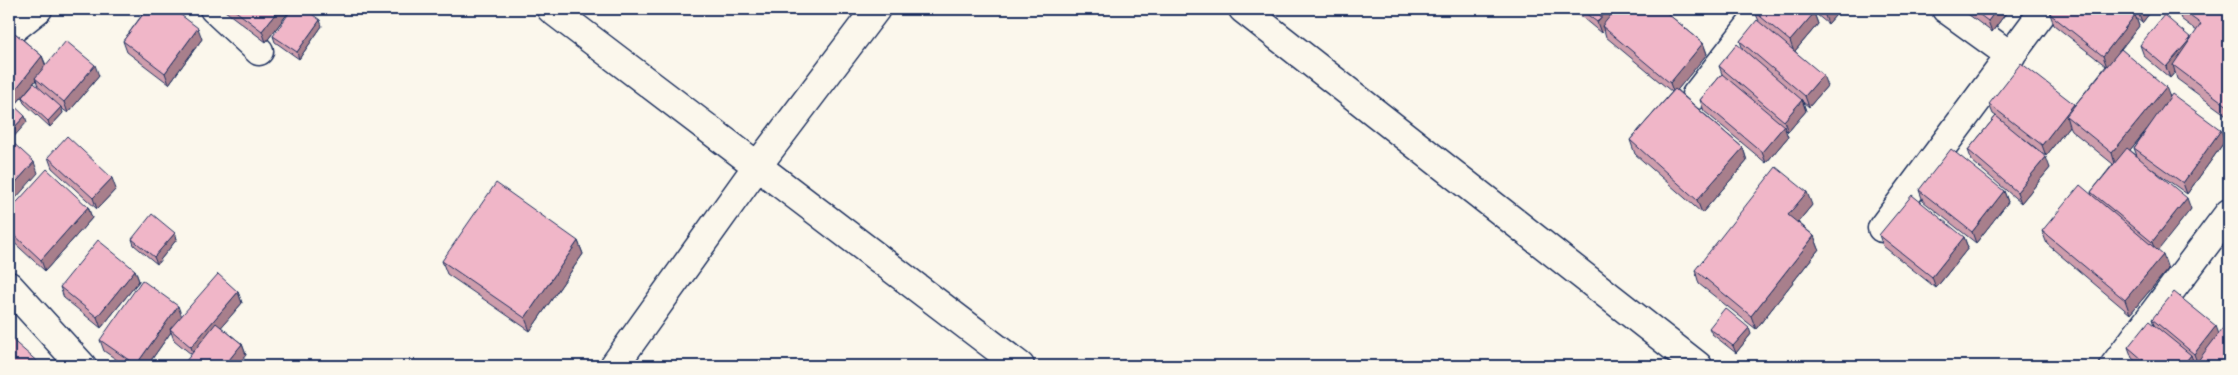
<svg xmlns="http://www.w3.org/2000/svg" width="2238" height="375" font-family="'Balsamiq Sans',sans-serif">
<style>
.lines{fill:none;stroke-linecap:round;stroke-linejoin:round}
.minor-casing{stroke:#1b2f5e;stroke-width:31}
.minor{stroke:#fbf7ec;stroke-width:28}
.wall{fill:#ce9dac;stroke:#1b2f5e;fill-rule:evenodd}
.shaded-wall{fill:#a87f8c;stroke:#1b2f5e}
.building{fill:#f0b6c8;stroke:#1b2f5e}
</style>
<rect width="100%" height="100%" fill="#fbf7ec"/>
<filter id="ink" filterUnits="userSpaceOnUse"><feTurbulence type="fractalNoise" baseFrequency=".02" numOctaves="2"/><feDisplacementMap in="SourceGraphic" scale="10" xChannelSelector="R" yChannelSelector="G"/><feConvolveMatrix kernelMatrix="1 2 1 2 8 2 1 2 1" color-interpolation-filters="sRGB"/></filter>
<g filter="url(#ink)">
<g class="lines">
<g class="minor-casing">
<path id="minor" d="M214,9l45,42
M551,9l469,357
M1243,9l455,357
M1946,9l65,47
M9,32l29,-23
M1696,95l67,-86
M1882,228l163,-219
M9,286l73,80
M614,366l144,-201 118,-156
M2114,366l115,-153"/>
</g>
<use href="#minor" class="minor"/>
</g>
<path class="wall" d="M136,9h37l29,30 -33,45 -42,-32 -4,-11 19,-26z
M224,9h67l-25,33 -41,-31z
M1572,9h90l41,34 4,11 -30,36 66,58 4,13 -45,52 -67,-59 -5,-14 42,-48 -66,-55 -2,-7 -3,3z
M1810,9h31l-13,15z
M1961,9h48l-17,23z
M2055,9h98l-11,14 -6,-5 3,8 -18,23 49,47 55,45 -38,53 -36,-26 40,41 -34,41 11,19 -38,45 -83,-70 -5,-13 50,-35 -1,-4 22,-28 -42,-34 -2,-4 -23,30 -23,-18 27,30 -29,35 -49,-42 -4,-11 28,-34 -3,-2 -4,-10 85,2 32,-40 -52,-41 -4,-11zM2143,134l-9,14 3,8 -7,-6z
M2177,9h52v108l-52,-38 -2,-7 -5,6 -26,-22 -4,-11 51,-6 6,-8 -16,-12z
M1755,12l59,1 4,11 -23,27 32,35 -18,21 -6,-5 3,9 -18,21 -4,-4 4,9 -22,26 -62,-52 -4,-11 22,-26 -3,-8 24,-16 -3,-9 19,-20z
M322,26l-23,33 -24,-17 -2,-6z
M9,28l33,28 4,9 53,11 -31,37 -7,-5 2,5 -13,14 -26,-24 -2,-6 -6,7 -7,-5zM36,80l2,6 -10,4z
M48,157l68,32 -19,20 -45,-41z
M1919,190l85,1 4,11 -32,41 -53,-42z
M1812,205l-14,17 16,14 5,13 -63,80 -57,-45 -4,-14z
M88,207l4,11 -47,53 -36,-33v-27z
M175,233l2,6 -20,25 -23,-19 -2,-6z
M1879,235l85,2 4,11 -32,40 -53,-42z
M578,241l5,13 -53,77 -83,-57 -5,-13z
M135,270l4,11 -38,47 -37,-30 -4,-11z
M238,292l4,11 -21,24 21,17 4,11 -55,-1 -17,-14 -3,-8 -24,34h-21l-22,-15 -4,-11 81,-24z
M2152,319l77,47h-88l-9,-8 -4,-11 26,-22z
M1709,328l42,6 -15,19 -24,-19z"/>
<path class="shaded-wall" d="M279,9h12l-25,33 -4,-11z
M1608,9h13l-19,17 2,4 -3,3 -4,-11z
M1828,9h13l-13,15 -4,-11z
M1997,9h12l-17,23 -4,-11z
M2140,9h13l-11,14 -4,-11z
M1814,13l4,11 -24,28 -4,-11z
M2135,15l4,11 -32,41 -4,-11z
M320,20l2,6 -23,33 -2,-7z
M198,28l4,11 -33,45 -4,-11z
M2191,38l4,10 -22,17 2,7 -5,6 -4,-11z
M1703,43l4,11 -33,40 -4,-11z
M42,56l4,11 -11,11 1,2 -20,24 -4,-10z
M95,65l4,11 -31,37 -4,-11z
M1823,75l4,11 -18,21 -4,-11z
M2166,87l5,13 -55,67 -4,-14z
M1802,100l4,11 -18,21 -4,-11z
M2074,104l4,11 -12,1 3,10 -23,30 -4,-11z
M61,107l2,6 -13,14 -2,-6z
M25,116l2,6 -16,18 -2,-7z
M1784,126l4,11 -22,26 -4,-11z
M2221,130l4,11 -38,53 -4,-11z
M1743,148l4,13 -45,52 -5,-13z
M2046,157l4,11 -29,35 -4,-11z
M34,162l4,11 -29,33v-16z
M112,178l4,11 -19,20 -4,-11z
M2004,191l4,11 -32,41 -4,-11z
M1807,192l5,13 -19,23 -5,-13z
M2187,198l4,11 -35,44 -4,-11z
M88,207l4,11 -47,53 -4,-11z
M175,233l2,6 -20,25 -3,-7z
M1814,236l5,13 -63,80 -5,-13z
M1964,237l4,11 -32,40 -4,-11z
M578,241l5,13 -53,77 -5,-13z
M2163,255l5,14 -38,45 -5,-14z
M135,270l4,11 -38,47 -4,-11z
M238,292l4,11 -47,55 -4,-11z
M178,306l4,11 -12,12 1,3 -24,34h-11v-1z
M2216,326l4,11 -22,28 -4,-11z
M1749,328l2,6 -15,19 -3,-7z
M242,344l4,11 -9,11h-13z
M2191,355l4,11h-13z"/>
<path class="building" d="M147,9h26l25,19 -33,45 -42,-32z
M233,9h46l-17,22z
M292,9h13l15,11 -23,32 -24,-16z
M1580,9h28l-11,13z
M1616,9h46l41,34 -33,40 -68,-57z
M1758,9h51l5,4 -24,28 -35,-29z
M1819,9h9l-4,4z
M1972,9h25l-9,12z
M2055,9h72l8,6 -32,41 -53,-42z
M2134,9h6l-2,3z
M2180,9h49v98l-56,-42 28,-41z
M2164,15l27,23 -25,29 -26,-22z
M1757,20l66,55 -18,21 -65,-55z
M9,28l33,28 -30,38 -3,-3z
M66,41l29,24 -31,37 -29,-24z
M1737,44l65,56 -18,21 -65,-55z
M2121,49l45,38 -54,66 -46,-37z
M2021,63l53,41 -32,41 -53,-41z
M1722,74l62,52 -22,26 -62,-52z
M34,83l27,24 -13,14 -26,-24z
M1675,89l68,59 -46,52 -67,-60z
M2172,94l49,36 -38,53 -49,-35z
M9,101l16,15 -16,17z
M1996,116l50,41 -29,35 -49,-42z
M67,136l45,42 -19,20 -45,-41z
M9,139l25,23 -25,28z
M2127,148l60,50 -35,44 -61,-50z
M1951,149l53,42 -32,41 -53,-42z
M1776,167l31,25 -19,23 26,21 -63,80 -56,-46z
M47,169l41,38 -47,53 -32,-30v-19z
M496,183l82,58 -53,77 -83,-57z
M2080,185l83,70 -38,45 -83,-69z
M1912,195l52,42 -32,40 -53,-42z
M152,214l23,19 -21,24 -22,-18z
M98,240l37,30 -38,47 -37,-30z
M218,274l20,18 -47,55 -21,-18z
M142,280l36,26 -42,59 -36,-25z
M2174,292l42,34 -22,28 -42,-35z
M1725,308l24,20 -16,18 -24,-18z
M2149,321l42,34 -9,11h-32l-22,-19z
M216,323l26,21 -18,22h-42z
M2223,328l6,5v33h-35z
M9,337l31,27 -2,2h-29z"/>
</g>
<rect width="2238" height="375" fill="none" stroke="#fbf7ec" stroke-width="30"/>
<rect x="15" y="15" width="2208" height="345" fill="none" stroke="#1b2f5e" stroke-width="2" filter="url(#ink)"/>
</svg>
